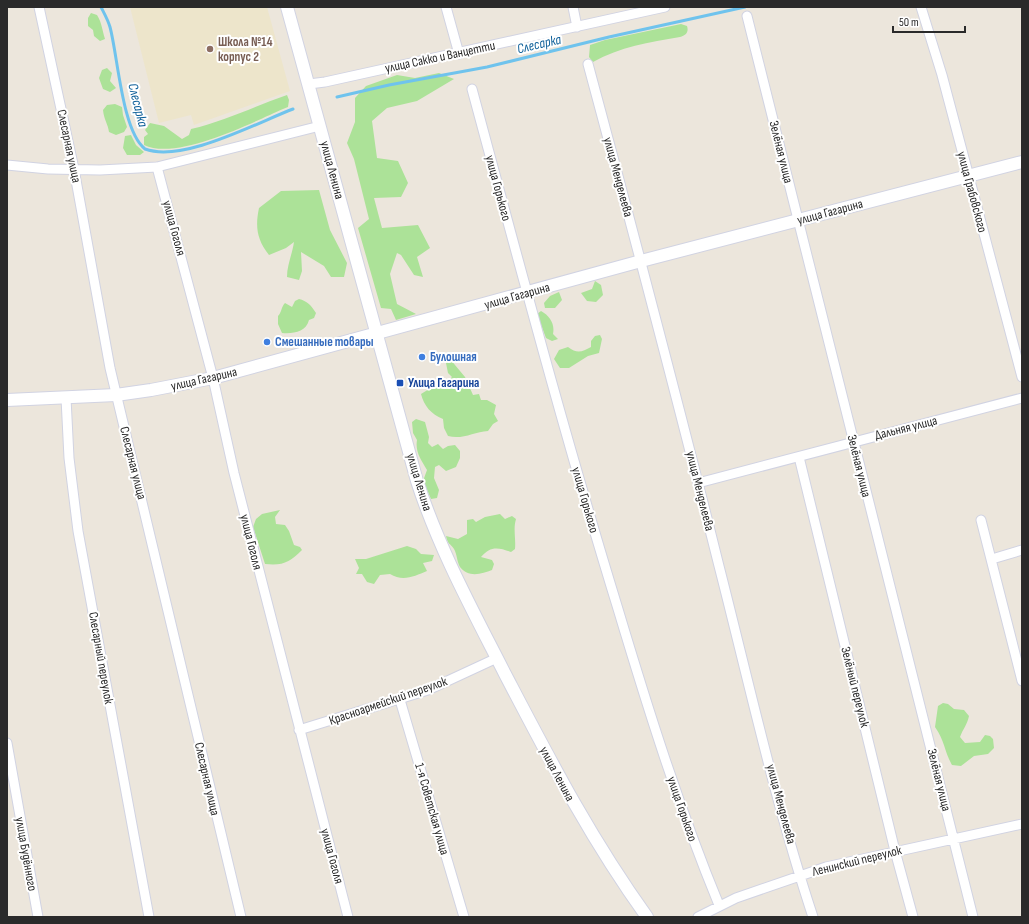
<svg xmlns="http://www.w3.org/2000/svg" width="1029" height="924" font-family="'Sofia Sans Condensed',sans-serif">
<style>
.education{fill:#ede5cb}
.grass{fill:#ace298}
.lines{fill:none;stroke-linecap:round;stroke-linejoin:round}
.stream{stroke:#6fc3ed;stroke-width:3}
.minor-casing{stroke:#d1d3e2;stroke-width:11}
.secondary-casing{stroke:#d1d3e2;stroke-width:14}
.minor{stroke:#fff;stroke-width:9}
.secondary{stroke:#fff;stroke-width:12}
.education-dot{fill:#8d6e63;stroke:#fff;stroke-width:1.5}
.shop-dot{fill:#3f7fe0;stroke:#fff;stroke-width:1.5}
.transit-dot{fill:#1a4fb4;stroke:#fff;stroke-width:1.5}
.labels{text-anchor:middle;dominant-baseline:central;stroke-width:4;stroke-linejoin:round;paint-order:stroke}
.education-label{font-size:13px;font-weight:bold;fill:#785e54;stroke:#fff;text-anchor:start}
.street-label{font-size:13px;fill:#2a2a2a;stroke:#fff}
.shop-label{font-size:13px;font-weight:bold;fill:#366cbe;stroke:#fff;text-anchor:start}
.transit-label{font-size:13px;font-weight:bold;fill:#164399;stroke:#fff;text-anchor:start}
.water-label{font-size:14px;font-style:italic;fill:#0e5f99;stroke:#fff}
</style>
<rect width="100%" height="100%" fill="#ece6dc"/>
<path class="education" d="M130,7h137l23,84 -96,34 -3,-10 -32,8z"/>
<path class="grass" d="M91,13l6,2c5,8 5,15 8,24l-5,2 -6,-5 -1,-6 -5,-4v-8z
M681,24l6,2c2,6 -1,9 -7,11 -31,5 -60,10 -87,25l-4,-5 1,-12 15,-5z
M107,68l5,5 -2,8 6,7 -6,4 -7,-3 -4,-11 3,-8z
M439,73l15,6 -37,22 -30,7 -15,13 5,37 21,3 10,22 -7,14 -27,1 8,30 36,-3 12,23 -13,9 6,20 -9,-2 -13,-20 -4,-2 -7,21 7,30 19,10 -20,6 -5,-11 -10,-1 -23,-80 11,-9 -15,-60 -7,-16 8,-21v-24l11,-12 31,-11 18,3z
M287,95l2,5 -1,7 -5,2c-32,14 -106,52 -139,36v-8l4,-3 -3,-4 5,-7 14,3 18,13 7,-4 2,-6c34,-8 64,-23 96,-34z
M115,104l7,3 1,8 4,12 -3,5 -8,3 -7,-3c-1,-8 -5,-12 -6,-22l4,-5z
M131,135l5,10 8,7 -4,3h-13l-4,-7 2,-12z
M319,190l11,40 17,33 -3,14h-13l-7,-11 -23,-14 1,19 -3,9 -12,-3c0,-12 5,-22 7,-35l-8,6 -17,7c-12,-15 -14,-28 -10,-47l22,-17z
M595,281l6,4 2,10 -7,7 -9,-1 -6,-8 11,-4z
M559,292l3,8 -7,8h-10l-1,-5 6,-7z
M299,299c8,2 12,6 17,14l-2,5 -5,2c-3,12 -16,14 -27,13l-4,-9v-8c4,-4 3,-9 7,-13l7,4 3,-6z
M541,311c9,5 14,13 12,23l5,5 -6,2 -6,-3 -9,-24z
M600,335l2,4 -3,14 -11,3 -19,12h-9l-6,-9 5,-9 9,-3c9,7 14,5 23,0v-6l4,-5z
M450,359l15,18 8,18 6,-1 2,6h6l9,5 -2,9 4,7 -5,3 -5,7c-14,1 -26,9 -40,5l-4,-8 -1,-9c-12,-5 -19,-13 -22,-25l13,-8 6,2 12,-11 -4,-4 -2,-10z
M416,419l9,3 4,15 -1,6 4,4 6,-3 5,5 5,-3 7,-1 5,6v7l-4,9 -10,4 -7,-6 -4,2 -1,11 5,12 -2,8 -6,1 -8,-18 4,-11c-6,-10 -12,-18 -10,-30l-4,-7 -1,-11z
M280,510l-5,7 1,7 9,1 4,6 5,14 6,2 2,3c-12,12 -19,16 -37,14l-12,-37 3,-8 6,-5z
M500,514l5,5 7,-3 4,3c-3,10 0,19 -1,30l-4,3c-13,-5 -21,-6 -30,5l11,3 2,4 -2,6c-10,4 -24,8 -32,-3 -3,-5 -3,-13 -6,-18 -4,-6 -6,-4 -8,-13l12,3 9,-5v-14l6,-1 3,3 9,-5z
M407,546l9,3 5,5 13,1 -2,6 -9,2 4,8c-12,5 -24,11 -37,3l-10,1 -6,9 -7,-2 -5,-8h-6l3,-6 -4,-9h11z
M943,703l5,1 6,5 10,1 5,6c-2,9 -6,13 -9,21l5,6 15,-1 5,-7 5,1 3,3 1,9 -6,6 -14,2 -13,10 -9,-1c-8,-14 -7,-24 -17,-38l3,-21z"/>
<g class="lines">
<path class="stream" d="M101,7c3,6 7,13 9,20 8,30 12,104 35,122 38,14 111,-26 148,-40
M337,97l52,-12 98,-18 122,-30 136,-30"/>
<g class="minor-casing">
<path id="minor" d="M39,7l35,162 36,199 131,549
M446,7l13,47
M573,7l4,20
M921,7l21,68 80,302
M747,16l226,901
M588,64c45,167 89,334 131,502 30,117 56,236 94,351
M309,84l16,-2 340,-75
M472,89c47,174 93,348 146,520 30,100 61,199 101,296
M7,165l41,4 52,1 57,-3 163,-41
M157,167l56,211 21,95 114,444
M66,398l3,60 9,73 71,386
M799,457l96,394 18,66
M698,483l324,-85
M981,520l41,161
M992,559l30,-9
M400,700l64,217
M299,730l129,-40 69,-32
M7,743l31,174
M698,917l38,-19 90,-31 196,-43"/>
</g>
<g class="secondary-casing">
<path id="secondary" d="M287,7l130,474c22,68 56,130 88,193 45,86 85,164 142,243
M7,400l109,-5 35,-5 62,-12 428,-117 381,-99"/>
</g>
<use href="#minor" class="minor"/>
<use href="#secondary" class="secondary"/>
</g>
<circle class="education-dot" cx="210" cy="49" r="4"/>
<g class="shop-dot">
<circle cx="267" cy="342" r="4"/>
<circle cx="422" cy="357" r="4"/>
</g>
<rect class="transit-dot" x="396" y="379" width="8" height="8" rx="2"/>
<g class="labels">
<g class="education-label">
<text x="218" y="42">Школа №14<tspan x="218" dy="15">корпус 2</tspan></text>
</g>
<g class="street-label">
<text transform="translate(440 57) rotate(-12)">улица Сакко и Ванцетти</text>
<text transform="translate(69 146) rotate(78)">Слесарная улица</text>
<text transform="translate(781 152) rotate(76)">Зелёная улица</text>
<text transform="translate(332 170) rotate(75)">улица Ленина</text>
<text transform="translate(618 177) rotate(75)">улица Менделеева</text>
<text transform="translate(498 188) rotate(75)">улица Горького</text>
<text transform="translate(972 192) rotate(75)">улица Грабовского</text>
<text transform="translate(830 212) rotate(-15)">улица Гагарина</text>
<text transform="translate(174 228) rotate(75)">улица Гоголя</text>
<text transform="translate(517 296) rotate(-16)">улица Гагарина</text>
<text transform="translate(204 379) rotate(-13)">улица Гагарина</text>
<text transform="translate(906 428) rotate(-14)">Дальняя улица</text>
<text transform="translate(133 463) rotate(76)">Слесарная улица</text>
<text transform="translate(859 466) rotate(76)">Зелёная улица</text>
<text transform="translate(419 482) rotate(73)">улица Ленина</text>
<text transform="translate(700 491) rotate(76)">улица Менделеева</text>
<text transform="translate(585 500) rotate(74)">улица Горького</text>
<text transform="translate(251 542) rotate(76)">улица Гоголя</text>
<text transform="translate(101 658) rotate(80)">Слесарный переулок</text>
<text transform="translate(855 687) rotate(76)">Зелёный переулок</text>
<text transform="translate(388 701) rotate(-19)">Красноармейский переулок</text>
<text transform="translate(557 774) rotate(62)">улица Ленина</text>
<text transform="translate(207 779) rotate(77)">Слесарная улица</text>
<text transform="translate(939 780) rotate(76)">Зелёная улица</text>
<text transform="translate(781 804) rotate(75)">улица Менделеева</text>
<text transform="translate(432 809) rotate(74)">1-я Советская улица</text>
<text transform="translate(682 809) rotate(71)">улица Горького</text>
<text transform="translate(26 854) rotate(80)">улица Будённого</text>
<text transform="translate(332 856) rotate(75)">улица Гоголя</text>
<text transform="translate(857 861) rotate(-14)">Ленинский переулок</text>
</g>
<g class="shop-label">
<text x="275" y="342">Смешанные товары</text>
<text x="430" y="357">Булошная</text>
</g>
<g class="transit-label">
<text x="408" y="383">Улица Гагарина</text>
</g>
<g class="water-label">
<text transform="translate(539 44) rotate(-13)">Слесарка</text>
<text transform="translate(138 105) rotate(76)">Слесарка</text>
</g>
</g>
<rect width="1029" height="924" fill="none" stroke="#2a2a2a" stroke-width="16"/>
<path d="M893 26v6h72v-6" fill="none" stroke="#2a2a2a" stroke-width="2"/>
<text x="899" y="26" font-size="12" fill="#2a2a2a" stroke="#ffffff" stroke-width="3" paint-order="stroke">50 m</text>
</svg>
